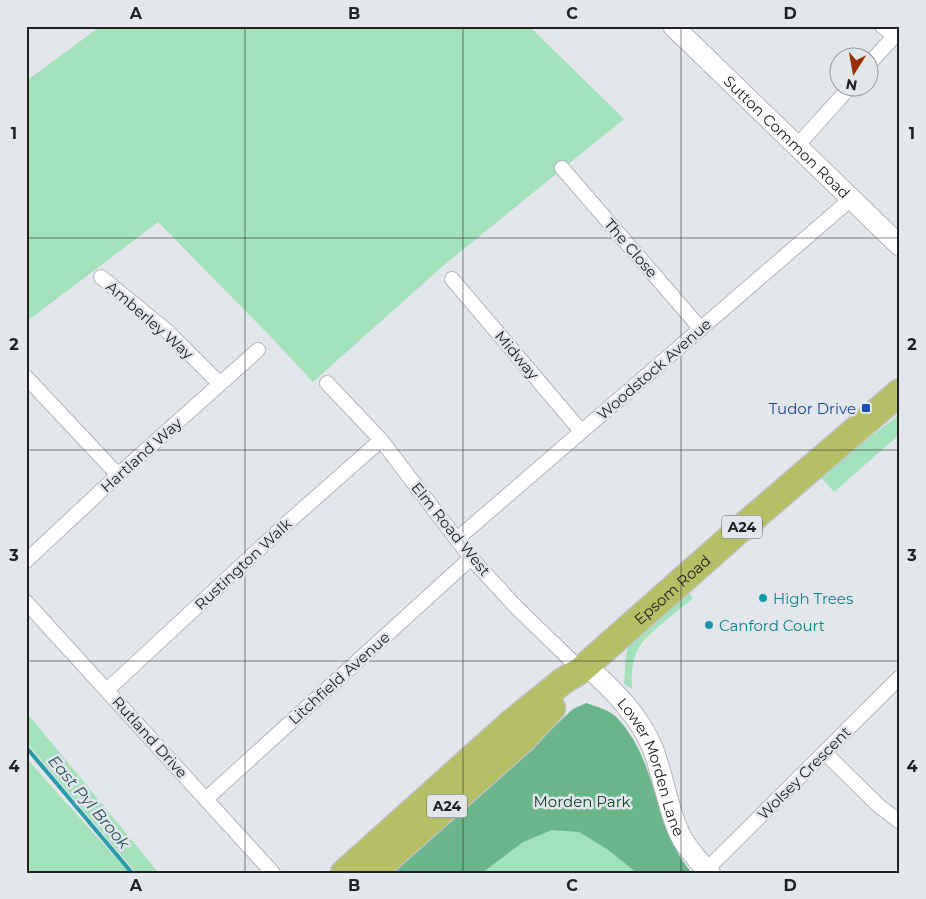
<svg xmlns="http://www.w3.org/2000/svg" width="926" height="899" font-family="Montserrat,sans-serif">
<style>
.green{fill:#a3e1bb}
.forest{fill:#6bb58a}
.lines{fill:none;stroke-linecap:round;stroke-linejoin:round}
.stream{stroke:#2b9baa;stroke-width:4}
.street-casing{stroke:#b3b6bb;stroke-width:16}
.secondary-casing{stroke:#b3b6bb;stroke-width:22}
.highway-casing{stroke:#c1c1c1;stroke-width:29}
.street{stroke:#fff;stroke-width:14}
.secondary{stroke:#fff;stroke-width:20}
.highway{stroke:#b5bf66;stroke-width:26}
.grid{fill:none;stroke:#202123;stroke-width:1;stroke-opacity:0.55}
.transit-dot{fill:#1a4fb4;stroke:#e3e6eb;stroke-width:2}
.culture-dot{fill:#0f9aa8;stroke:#e3e6eb;stroke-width:2}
.labels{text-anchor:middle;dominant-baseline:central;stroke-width:5;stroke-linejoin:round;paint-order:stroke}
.shield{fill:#e3e6eb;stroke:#5a5c5f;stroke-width:1}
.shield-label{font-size:14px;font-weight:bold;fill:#202123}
.street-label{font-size:15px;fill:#202123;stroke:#e3e6eb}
.transit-label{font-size:15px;fill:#164399;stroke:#e3e6eb;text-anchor:end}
.culture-label{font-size:15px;fill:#0d838f;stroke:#e3e6eb;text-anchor:start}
.park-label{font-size:15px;fill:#09462a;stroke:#e3e6eb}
.water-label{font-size:16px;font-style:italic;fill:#26545b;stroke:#e3e6eb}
.neatline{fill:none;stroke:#202123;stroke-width:2}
.grid-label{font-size:16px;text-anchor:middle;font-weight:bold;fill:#202123}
</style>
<rect width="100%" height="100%" fill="#e3e6eb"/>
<path class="green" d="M101,26h428l95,93 -180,146 -131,117 -41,-44 -114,-116 -132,100v-241z
M900,414v20l-66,58 -13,-15 20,-18z
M689,593l4,5c-15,13 -41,32 -52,46 -9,12 -10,31 -9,45l-8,-5 2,-28 2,-9z
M26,712l133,161h-23l-110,-131z
M26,758l100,111 2,-1 4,5h-106z
M518,764l147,64 11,24 14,21h-296z"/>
<path class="forest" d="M586,703c9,3 17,5 25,10 7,4 13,13 18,20 29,42 28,100 63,140h-55l-30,-24 -28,-17 -27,-2 -29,12 -41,31h-92l79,-67 104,-97z"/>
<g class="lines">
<path class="stream" d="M26,747l106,126"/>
<g class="street-casing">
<path id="street" d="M882,26l12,10
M868,65l32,-35
M796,147l53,-59
M562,168l139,161
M101,277l66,54 53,53
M452,279l129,152
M26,377l92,98
M327,383l54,57 90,118 45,49 65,63
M457,539l394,-340
M26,561l92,-86 140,-125
M26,602l247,271
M107,690l179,-166 95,-84
M825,753l54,53 21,16
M206,799l265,-241
M707,869l193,-192"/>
</g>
<g class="secondary-casing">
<g id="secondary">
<path id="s1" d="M673,26l227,220"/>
<path id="s2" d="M586,665c26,24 54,51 67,84 11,28 16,67 30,91 8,13 17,23 27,33"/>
</g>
</g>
<g class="highway-casing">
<g id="highway">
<path id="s3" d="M344,873l165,-148 54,-44 18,-11 157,-139 162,-139"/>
<path d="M372,873l150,-133 30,-32"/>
</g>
</g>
<use href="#street" class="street"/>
<use href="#secondary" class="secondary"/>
<use href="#highway" class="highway"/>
</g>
<path class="grid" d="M245,26v847M463,26v847M681,26v847M26,238h874M26,450h874M26,661h874"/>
<rect class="transit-dot" x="861" y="403" width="10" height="10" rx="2.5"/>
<g class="culture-dot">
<circle cx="763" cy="598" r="5"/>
<circle cx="709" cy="625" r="5"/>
</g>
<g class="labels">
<g class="shield">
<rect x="722" y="515.5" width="40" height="23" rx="4"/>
<rect x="427" y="794.5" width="40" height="23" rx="4"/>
</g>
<g class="shield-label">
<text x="742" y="527">A24</text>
<text x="447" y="806">A24</text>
</g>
<g class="street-label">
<text stroke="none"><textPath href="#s1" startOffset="159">Sutton Common Road</textPath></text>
<text transform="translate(631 248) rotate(49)">The Close</text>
<text transform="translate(150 320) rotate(41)">Amberley Way</text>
<text transform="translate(517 355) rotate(50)">Midway</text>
<text transform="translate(654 369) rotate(-41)">Woodstock Avenue</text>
<text transform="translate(141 455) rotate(-42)">Hartland Way</text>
<text transform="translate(451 529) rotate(51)">Elm Road West</text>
<text transform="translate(243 564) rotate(-43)">Rustington Walk</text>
<text stroke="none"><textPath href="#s3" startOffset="434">Epsom Road</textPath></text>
<text transform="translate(339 678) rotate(-42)">Litchfield Avenue</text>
<text transform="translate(150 737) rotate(48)">Rutland Drive</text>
<text stroke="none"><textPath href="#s2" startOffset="124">Lower Morden Lane</textPath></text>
<text transform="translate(804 773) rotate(-45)">Wolsey Crescent</text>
</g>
<g class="transit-label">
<text x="856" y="408">Tudor Drive</text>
</g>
<g class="culture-label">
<text x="773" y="598">High Trees</text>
<text x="719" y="625">Canford Court</text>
</g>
<g class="park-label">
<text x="582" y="801">Morden Park</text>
</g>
<g class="water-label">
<text transform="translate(89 802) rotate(50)">East Pyl Brook</text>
</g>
</g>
<rect width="926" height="899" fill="none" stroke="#e3e6eb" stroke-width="55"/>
<g transform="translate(854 72) rotate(191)"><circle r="24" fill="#e3e6eb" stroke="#95979b"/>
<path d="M0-4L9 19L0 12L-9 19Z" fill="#963100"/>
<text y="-8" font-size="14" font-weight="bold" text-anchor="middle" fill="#202123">N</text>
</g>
<rect x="28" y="28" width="870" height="844" class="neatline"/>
<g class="grid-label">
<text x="136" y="19">A</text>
<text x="354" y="19">B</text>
<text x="572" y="19">C</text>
<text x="790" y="19">D</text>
<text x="14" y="139">1</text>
<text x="912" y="139">1</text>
<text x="14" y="350">2</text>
<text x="912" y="350">2</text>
<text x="14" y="561">3</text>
<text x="912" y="561">3</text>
<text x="14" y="772">4</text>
<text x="912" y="772">4</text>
<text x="136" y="891">A</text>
<text x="354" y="891">B</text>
<text x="572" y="891">C</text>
<text x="790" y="891">D</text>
</g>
</svg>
